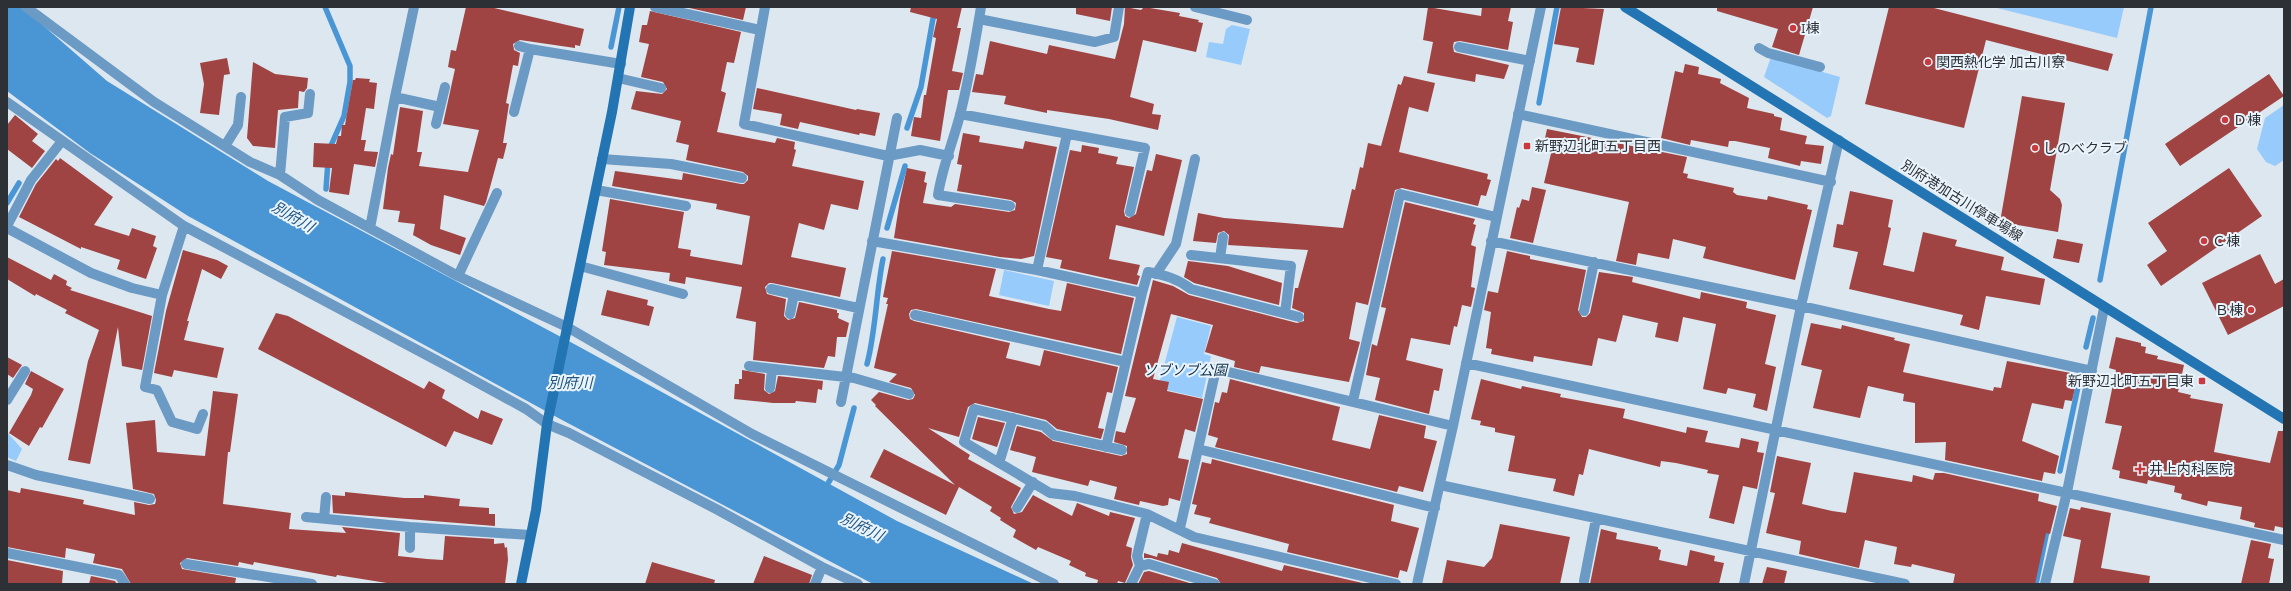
<svg xmlns="http://www.w3.org/2000/svg" width="2291" height="591" font-family="'Zilla Slab','Noto Sans JP',serif">
<style>
.green{fill:#96cbfb}
.water{fill:#4a96d5}
.lines{fill:none;stroke-linecap:round;stroke-linejoin:round}
.stream{stroke:#4a96d5;stroke-width:5.5}
.building{fill:#9f4442}
.street{stroke:#6b9ac5;stroke-width:10}
.secondary{stroke:#2274b2;stroke-width:10}
.poi-dot{fill:#c93a3e;stroke:#eaf4fd;stroke-width:1.5}
.labels{text-anchor:middle;dominant-baseline:central;stroke-width:4;stroke-linejoin:round;paint-order:stroke}
.poi-label{font-size:14px;fill:#2d3135;stroke:#eaf4fd;text-anchor:start}
.street-label{font-size:14px;fill:#2d3135;stroke:#eaf4fd}
.park-label{font-size:14px;font-style:italic;fill:#0a2b45;stroke:#eaf4fd}
.water-label{font-size:15px;font-style:italic;fill:#1f557f;stroke:#eaf4fd}
</style>
<rect width="100%" height="100%" fill="#dde7f0"/>
<path class="green" d="M1993,7h131l-7,31z
M1232,25l18,4 -9,36 -35,-8 3,-15 14,2 3,-15z
M1771,57l69,20 -9,39 -4,2 -63,-41z
M2284,105v55l-9,6 -9,-4 -9,-13 8,-31z
M1004,270l50,11 -5,25 -50,-11z
M1177,317l34,9 -7,28 7,2 -9,42 -44,-10z
M7,432l15,17 -6,12 -9,-4z"/>
<path class="water" d="M7,7h15l85,74 161,100 308,164 321,176 137,63h-161l-311,-164 -374,-204 -98,-63 -83,-62z"/>
<g class="lines">
<path class="stream" d="M325,7l25,59v16l-6,34 -15,34
M611,47l8,-40
M1539,103l18,-96
M907,128l14,-41 14,-80
M326,189l2,-28
M7,203l12,-20
M887,228l18,-62
M2100,280l51,-273
M2086,347l7,-29
M867,364c9,-34 9,-71 16,-105
M2060,471l18,-84
M824,490l15,-25 15,-57
M2036,584l12,-58"/>
</g>
<path class="building" d="M466,7h24l94,22 -4,17 -5,-1v3l-55,-8 -7,4 1,6 6,3 -2,13 -5,-1 -7,38 3,1 -6,39h4l-4,16 -5,-1 -12,44 -2,4 -40,-11 -4,34 26,9 -6,17 -29,-10 -18,-10 2,-11 -17,-2 2,-11 -17,-2 5,-41 3,-14 2,1 7,-48 23,4 -6,41h5l-3,14 49,6 11,-42 -36,-6 12,-55 -7,-2 3,-17 5,1z
M685,7h61l-3,13z
M911,7h51l-5,21h4l-9,43 11,2 -4,17h-11l-8,51 -29,-5 3,-19 7,1 3,-23h2l10,-57 -3,-1 4,-18 -27,-7z
M1076,7h36l-2,14 -34,-7z
M1125,7l16,3 3,-3 36,6 -1,3 20,4 -1,2 5,1 -7,29 -53,-12 -13,57 24,7 -2,10 9,1 -3,15 -49,-11 -62,-9v3l-43,-9 2,-8 -34,-4 4,-18 7,1 7,-34 57,13 2,-9 66,14 9,-35z
M1428,7l53,9 1,-9h29l-3,14 5,1 -5,28 -48,-9 -6,1 -1,4 1,6 4,1 51,12 -5,14 -28,-5 -1,8 -48,-9 6,-31 -10,-2z
M1561,7l43,2 -10,56 -18,-3 3,-14 -25,-4z
M1717,7h96l-14,48 -27,-8 6,-18 -61,-18z
M1889,7h41l183,47 -5,17 -122,-31 -22,88 -99,-24z
M650,11l91,21 -7,31 -7,-1 -6,29 5,2 -9,39 58,11 2,-5 18,4 -1,7 2,1 -4,16 72,15 -6,29 -27,-6 -7,26 -25,-7 -8,34 55,11 -6,29 -68,-14h-3l-4,4 2,7 19,5 -2,17 4,4 7,-2 4,-16 38,8v3h2l-1,5 11,5 -3,14h-9l-2,20 -7,-1 -4,12 -71,-8 3,-38 -20,-4 6,-31 -56,-10 -1,7 -16,-3 1,-8 -66,-8 2,-13 -4,-1 8,-52 74,13 -6,36 13,2 -1,6 52,9 8,-49 -34,-7 1,-5 -105,-18 3,-15 67,9 1,-7 58,11h3l4,-4v-4l-5,-4 -57,-12 3,-15 -13,-3 5,-21 -50,-12 5,-18 26,3 5,-5 -4,-7 -22,-5 8,-33 -10,-2 3,-17h5z
M227,58l3,16 -6,1 -5,40 -19,-2 4,-29 -4,-21z
M253,62l22,12 33,4 -1,10 -3,4 -5,-1 -1,17 -20,2 -3,38 -22,-2 -6,-8z
M1685,64l14,3 -1,7 23,5 -1,4 29,15 -2,10 27,6v2l8,2 -2,12 27,6 -2,8 19,2 -3,18 -20,-3 -1,5 -32,-8 2,-10 -35,-7h-6l-1,6 -37,-7 -1,5 -29,-7 14,-67 8,2z
M2269,74l15,22 -104,70 -15,-22z
M1404,76l31,7 -7,29 -19,-5 -10,45 89,22 -1,5 4,1 -5,16 -5,-1 -3,11 -76,-18 -7,2 -27,115 -12,-3 -7,37 11,3 -11,40 -88,-16 -2,7 -25,-6 1,-6 -30,-9 8,-27 -42,-11 -18,65 16,3 -2,9 36,8 -8,33 -10,-3 -7,29 11,2 -9,41 -11,-3 -1,7 -5,1 -23,-5 -1,4 -25,-6 3,-12 -27,-7 -2,6 -56,-14 4,-15 -26,-7 7,-24 24,6 12,9 68,15 6,-2v-8l-13,-4 2,-11 9,2 11,-35 -11,-2 28,-116 20,6 16,9 108,28 7,-2v-8l-12,-5 3,-20h3l10,-38 -80,-5 1,-10 -5,-4 -6,2 -2,10 -23,-2 5,-28 26,5 119,10 9,-39 3,1 5,-23 3,1 5,-25 13,3 17,-62 3,1z
M356,78l14,1 -1,3 8,1 -3,26 -8,-1 -5,32h5l-2,11 14,1 -3,15 -21,-3 -5,31 -20,-3 3,-24 -19,-1 1,-24 22,1 2,-8h3l1,-11h3l8,-45h2z
M757,88l99,22 1,-1 23,4 -5,23 -15,-3 -1,2 -59,-13 -2,7 -18,-4 2,-11 -29,-5z
M2022,96l43,7 -15,87 10,9 2,6 -4,27 -58,-10z
M15,115l23,19 -6,7 13,10 -13,17 -25,-19v-24z
M1547,129l140,28 -4,16 5,1 -1,4 47,10 -1,4 4,3 30,5 1,-4 40,9 -1,4 5,1 -17,70 -92,-22 3,-11 -33,-8 -4,20 -31,-6 -2,12 -20,-4 13,-59 -85,-19 9,-38 -9,-2z
M963,133l17,3 -1,6 44,7 2,-8 32,6 -23,109 -13,3 -21,-2 -106,-19 6,-39 7,-31 19,4 -2,10 3,1 -4,20 28,4 4,-3 54,8 6,-2 1,-7 -5,-3 -54,-9 5,-26 -5,-1z
M1082,145l17,3 -1,5 20,4 -2,7 18,3 -10,44 1,5 4,2 7,-4 11,-44 5,1 4,-17 26,6 -18,76 -48,-11 -7,34 31,6 -3,10 3,1 -3,9 -77,-17 2,-8 -16,-3 24,-107 11,2z
M60,158l53,39 -19,28 35,11 3,-8 24,8 -3,10 4,2 -11,31 -29,-10 3,-9 -39,-13v2l-62,-32 17,-33 20,-25 2,2z
M2229,168l33,48 -101,70 -14,-21 20,-14 -19,-28z
M1532,187l14,3 -13,53 -23,-5 7,-31 2,1 3,-9 7,2z
M1850,191l43,9 -5,27 3,1 -8,37 31,7 9,-40 34,8 -2,6 49,11 -3,13 44,9 -5,26 -54,-9 -7,34 -19,-5 3,-10 -114,-26 9,-37 -25,-5 4,-23 6,1z
M1405,202l70,17 -2,5 3,1 -5,20 5,2 -5,40 4,1 -4,19 -9,-2 -5,22 -3,-1 -4,19 -39,-7 -5,22 37,9 -4,22 -5,-1 -5,24 -54,-14 5,-22 -14,-3 6,-31 5,2 9,-38 -5,-1z
M2057,239l26,5 -4,19 -26,-5z
M183,250l34,10 11,6 -7,13 -19,-10 -15,52h2l-5,19 40,8 -7,30 -43,-8 -2,7 -18,-4 12,-62z
M892,251l104,18 -7,27 60,13 12,2 6,-28 67,15 -13,56 -205,-45 -5,1 -2,4 1,5 4,2 96,22 -4,15 34,8 4,-16 74,17 -6,26 -5,-1 -9,36 6,1 -3,10 -44,-10 -11,-9 -71,-17 -7,4 -9,30 -31,-9 42,27 -2,4 53,29 -10,19 3,7 8,-2 11,-17 39,21 5,-13 32,13 1,-4 25,6 -9,28 6,2 -1,9 2,8 -8,18 -7,-2 -1,3h-20l1,-4 -13,-4 1,-3 -17,-8 2,-4 -33,-14 -2,3 -23,-13 3,-7 -16,-10 1,-2 -11,-7 2,-4 -33,-20 -13,28 -76,-38 14,-28 71,36 -80,-79 1,-1 -5,-5 8,-8 29,8 5,-1 2,-4 -4,-7 -22,-6 8,-8 -23,-6 14,-64h-2l2,-6 -5,-1z
M1507,251l23,5v3l56,11 -8,40 4,7h4l4,-4 9,-41 34,5 -1,5 68,17 1,-7 46,10 -1,6 30,7 -11,49 11,3 -9,44 -14,-4 3,-13 -28,-6 -2,6 -23,-5 13,-65 -33,-7 -5,25 -23,-5 3,-14 -35,-8 -7,27 -18,-4 -6,28 -58,-10 -1,6 -42,-8 1,-5 -6,-1 5,-36 -7,-2 4,-19 10,2z
M2260,254l15,30 9,-5v27l-56,29 -26,-52z
M7,257l44,23 3,-6 13,7 -1,4 6,3 -2,2 82,26 -10,54 -20,-4 -4,-39 -28,137 -22,-4 20,-99 11,-31 -34,-17 2,-3 -31,-16 -1,2 -28,-17z
M1188,261l40,5 54,17 -3,22 -85,-22 -10,-6z
M607,290l41,10 -1,5 7,2 -5,19 -48,-11z
M276,313l12,3 136,73 5,-8 16,9 -3,8 36,21 3,-9 22,9 -11,26 -38,-14 -8,16 -188,-98z
M1811,323l30,6 1,-4 53,13 -1,2 16,4 -7,28 90,19 1,-4 7,1 6,-27 64,12 -1,6 7,1 -5,21 -7,-1 -2,9 -31,-6 -10,38 37,15 -4,18 -11,-2 -2,9 -97,-21 1,-18 -31,1v-40l-12,-2 1,-7 -36,-8 -8,32 -47,-10 9,-38 -21,-5z
M2116,337l25,6v3l5,1 -1,6 13,3 -1,3 27,6 -6,27 13,3 -1,3 33,6 -9,48 56,11 8,-32h6v97l-9,-2 -1,5 -20,-4 1,-4 -15,-4 2,-12 -34,-6 -1,5 -26,-7 1,-5 -8,-2 1,-6 -27,-6 -1,4 -28,-6 1,-7 -8,-2 10,-43 -17,-3 11,-53 -7,-2z
M7,357l15,8 -9,13 -6,-4z
M742,370l23,4 -1,16 5,4 6,-3 3,-15 45,5 -1,9 -4,-1 -2,14 -20,-2 -1,2h-22l-39,-4 1,-15h4v-5h3z
M31,371l33,18 -22,39 -2,-1 -11,19 -20,-13 22,-38 2,-6 -8,-5z
M1230,379l110,28 -8,33 38,9 9,-34 47,11 -2,12 13,3 -14,51 -24,-6 -2,6 -182,-45 3,-9 -10,-3 7,-33 4,1 3,-11 5,1z
M1481,379l40,10 1,-3 39,8 -1,3 65,12 -2,9 63,15 1,-6 21,4 -3,11 34,6 2,-10 18,4 -2,10 7,1 -7,36 -14,-3 -9,38 -25,-6 10,-43 -12,-2 1,-3 -32,-7 -15,-2 -1,6 -71,-18 -6,26 -4,-1 -5,22 -21,-5 3,-12 -48,-8 7,-35 -20,-4v-4l-15,-3 1,-4 -10,-2z
M213,391l25,3 -8,58h-2l-5,52 68,9 -2,16 57,4 -4,-6 58,6 -2,23 29,3 16,1 2,-24 49,3v5l10,-1 1,5 2,-1 1,13 -3,24h-112l-56,-9 -1,2 -82,-15 -1,3 -14,-3 -1,4 -51,-8 -7,5 2,6 54,9 -1,6h-104l-9,-15 -29,-6 2,-9 -29,-6 -1,10 -58,-11v-57l13,3 1,-5 63,12 -1,4 52,11 -1,-13 15,3 6,-1 1,-4 -2,-6 -21,-5 -7,-66 29,-3 2,32 48,4z
M978,417l27,6 -8,24 -25,-8z
M1777,456l34,7 -9,41 30,7 14,2 8,-41 58,10 1,-7 20,5 2,-7h9l95,21 -1,7 19,5 -7,28 -4,-1 -11,51h-82l2,-10 -43,-10 -1,3 -17,-3 3,-17 -32,-7 -6,28 -60,-14 2,-13 -35,-8 9,-40 -5,-1z
M1212,459l182,46 -3,16 28,7 -12,44 -7,-2 -2,8 -111,-26 2,-8 -80,-21 2,-5 -17,-4 3,-9 -5,-1 10,-42 9,2z
M345,492l59,6h20v-3l36,4 -1,7 30,2v6h6v12l-162,-13 -1,-18 13,1z
M2081,507l30,6 -10,55 49,8 -1,8h-76l8,-44 -18,-4 7,-28 10,2z
M1500,524l70,13 -10,47h-118l5,-24 37,7 8,-9z
M1601,529l16,4 -1,6 42,8v2l3,1 -2,10 28,6 3,-16 25,6 -1,5 10,2 -5,21h-129z
M2251,540l20,4 -3,14 6,1 -5,25h-28z
M1182,543l100,28 2,-6 83,19h-146l-4,-6 -66,-20h-7v-5l13,4 1,-4 10,2 1,-5 10,3z
M764,556l48,19 -3,9h-56z
M7,560l56,11 -1,13h-55z
M652,562l63,18 -1,4h-69z
M1767,567l20,4 -3,13h-22z
M1149,571l44,13h-55l6,-12z
M91,576l24,5 2,3h-28z"/>
<g class="lines">
<path class="street" d="M26,7l128,95 96,60 30,13 38,25 140,76 109,51 185,107 302,150
M655,7l105,23
M765,7l-21,117 144,32 32,-6 29,6
M981,7c-6,36 -12,73 -21,108 -7,27 -18,53 -22,80l72,11
M1195,7l52,13
M979,19l116,23 19,-5 5,-30
M519,46l11,3
M1459,47l71,14
M1759,48l9,5 52,14
M618,78l43,10
M395,97l19,-90
M7,102l177,124 267,142 75,41 21,15 22,9 149,77 104,57 36,17
M514,112l16,-63 91,15
M960,114l185,34 -15,64
M1518,114l313,68
M436,124l9,-37
M225,146l13,-21 3,-28
M602,159l69,5 71,14
M280,175l5,-58 23,-4 2,-19
M596,190l90,16
M7,226l24,-46 31,-39
M7,228l84,45 41,15 30,7 22,-69
M370,228l25,-131 45,10
M872,241l165,29 105,23 6,-21c17,3 30,7 43,17l108,28
M1491,241l310,65 291,65
M1191,255l100,11 -6,47
M1220,258l3,-21
M580,266l103,28
M1037,270l30,-136
M1156,274l20,-30 19,-85
M458,276l39,-83
M771,289l87,19
M162,295l-17,92 12,3 15,32 25,7 6,-15
M1584,311l10,-49
M790,314l4,-20
M915,315l211,47
M1466,363l818,177
M749,366l105,12 55,16
M770,388l2,-19
M7,400l18,-29
M1353,401l47,-207 96,23
M841,402l56,-284
M1106,447l36,-154
M1198,449l18,-80 237,57
M1122,450l-68,-15 -10,-9 -70,-17 -10,33 86,51 25,3 72,18
M999,463l14,-45
M7,465l29,10 114,24
M1440,485l465,99
M1017,508l16,-26
M306,517l104,10 120,8
M324,519l2,-22
M1180,528l18,-79 237,59
M410,548v-21
M7,553l112,22 6,9
M186,564l126,20
M1140,566l9,-2 66,20
M1584,581l12,-62
M815,584l7,-17
M1131,584l9,-18 -3,-10 10,-42 47,23 202,47
M1417,584l36,-158 88,-419
M1744,584l57,-278 38,-166
M2045,584l22,-92 37,-184"/>
<path class="secondary" d="M1625,7l659,412
M521,584l15,-74 11,-86 65,-312 18,-105"/>
</g>
<g class="poi-dot">
<circle cx="1793" cy="28" r="4"/>
<circle cx="1928" cy="62" r="4"/>
<circle cx="2225" cy="120" r="4"/>
<rect x="1523" y="142" width="8" height="8" rx="2"/>
<circle cx="2035" cy="148" r="4"/>
<circle cx="2204" cy="241" r="4"/>
<circle cx="2251" cy="310" r="4"/>
<rect x="2198" y="377" width="8" height="8" rx="2"/>
<path d="M2138 463h4v4h4v4h-4v4h-4v-4h-4v-4h4z"/>
</g>
<g class="labels">
<g class="poi-label">
<text x="1801" y="28">I棟</text>
<text x="1936" y="62">関西熱化学 加古川寮</text>
<text x="2233" y="120">Ｄ棟</text>
<text x="1535" y="146">新野辺北町五丁目西</text>
<text x="2043" y="148">しのべクラブ</text>
<text x="2212" y="241">Ｃ棟</text>
<text x="2243" y="310" text-anchor="end">Ｂ棟</text>
<text x="2194" y="381" text-anchor="end">新野辺北町五丁目東</text>
<text x="2149" y="469">井上内科医院</text>
</g>
<g class="street-label">
<text transform="translate(1962 201) rotate(32)">別府港加古川停車場線</text>
</g>
<g class="park-label">
<text x="1185" y="370">ソブソブ公園</text>
</g>
<g class="water-label">
<text transform="translate(293 217) rotate(30)">別府川</text>
<text x="570" y="383">別府川</text>
<text transform="translate(862 527) rotate(26)">別府川</text>
</g>
</g>
<rect width="2291" height="591" fill="none" stroke="#2d3135" stroke-width="16"/>
</svg>
